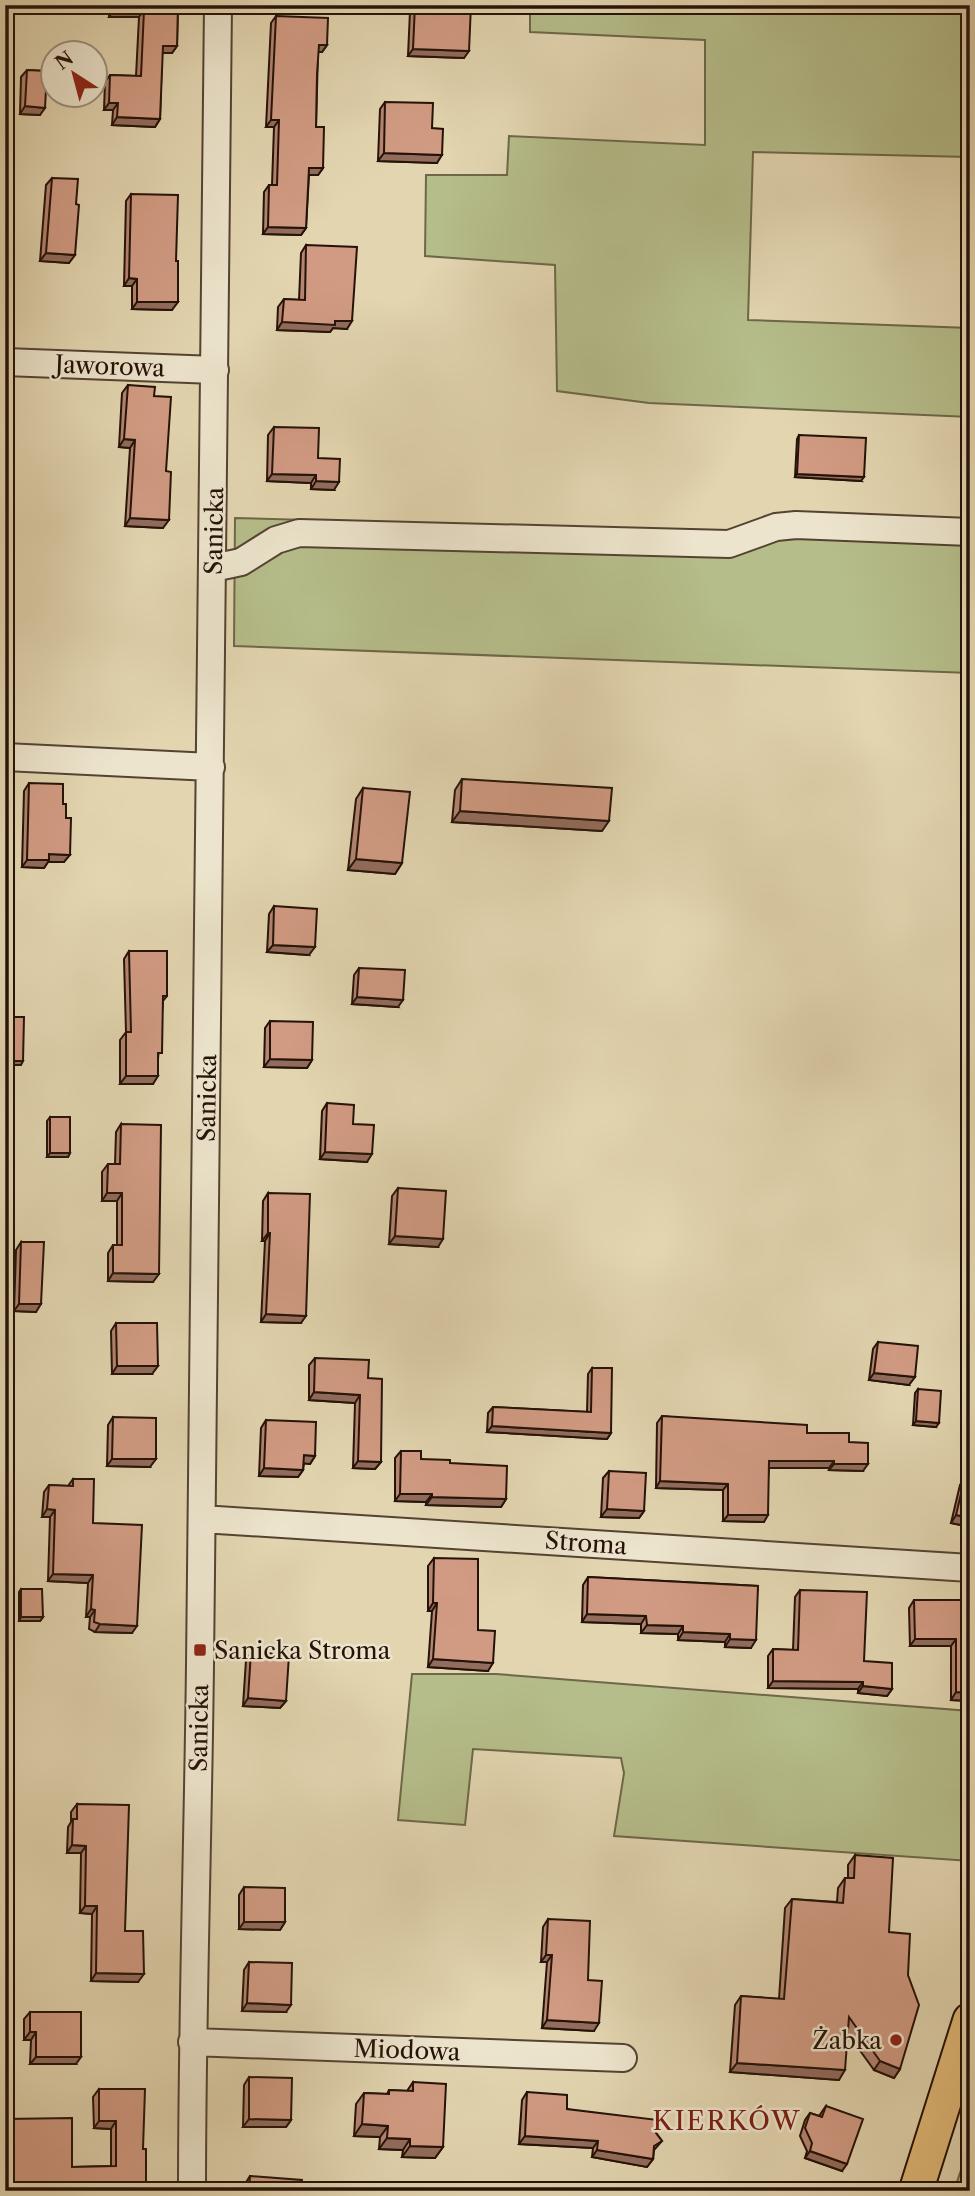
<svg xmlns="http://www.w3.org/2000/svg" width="975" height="2196" font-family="'Libre Caslon Text',serif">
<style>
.green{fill:#b5bd8a;stroke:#6d6849;stroke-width:2}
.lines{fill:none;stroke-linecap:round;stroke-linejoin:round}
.minor-casing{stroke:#544332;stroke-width:30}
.major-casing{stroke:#251208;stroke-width:37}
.minor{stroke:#ece4cc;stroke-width:26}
.major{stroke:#e1ba78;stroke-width:33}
.wall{fill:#b48571;stroke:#251208;stroke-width:2}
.shaded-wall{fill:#926c5c;stroke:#251208;stroke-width:2}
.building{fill:#d19b83;stroke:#251208;stroke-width:2}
.poi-dot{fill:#8f2418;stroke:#ece4cc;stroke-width:2.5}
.labels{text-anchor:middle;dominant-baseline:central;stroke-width:5;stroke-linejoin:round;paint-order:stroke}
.street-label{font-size:24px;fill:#251208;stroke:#ece4cc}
.poi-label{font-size:24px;fill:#251208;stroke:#ece4cc;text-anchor:start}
.neighbourhood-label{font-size:26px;letter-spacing:2px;fill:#7a1f14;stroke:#ece4cc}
</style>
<rect width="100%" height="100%" fill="#e2d5b0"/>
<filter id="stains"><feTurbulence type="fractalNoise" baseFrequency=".00286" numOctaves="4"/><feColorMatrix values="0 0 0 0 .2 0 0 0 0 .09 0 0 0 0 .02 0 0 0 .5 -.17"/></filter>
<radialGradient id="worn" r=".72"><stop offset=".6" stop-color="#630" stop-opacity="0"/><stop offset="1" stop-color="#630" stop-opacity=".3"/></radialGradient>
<path class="green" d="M530,5h440v152l-217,-5 -5,168 222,8v89l-321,-14 -92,-12 -2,-126 -130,-9 1,-81h81l2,-39 196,9v-105l-175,-8z
M235,518l735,20v135l-736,-27z
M412,1674h84l474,37v150l-356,-25 10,-63 -3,-15 -148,-9 -8,76 -67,-5z
M970,2143v48h-16z"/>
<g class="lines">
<g class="minor-casing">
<path id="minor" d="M5,362l210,8
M213,568l28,-6 35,-22 23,-7 430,11 47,-17 20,-2 174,7
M5,757l206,10
M202,1519l768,49
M192,2042l431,16
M192,2191c0,-176 6,-352 8,-527 7,-553 14,-1106 18,-1659"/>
</g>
<g class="major-casing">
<path id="major" d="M916,2191l54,-171"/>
</g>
<use href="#minor" class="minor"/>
<use href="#major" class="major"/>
</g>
<path class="wall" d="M109,5h69l-1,41 -5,7h-10l-2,66 -5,8 -43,-2 1,-15h-9l1,-28 5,-7 26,1 3,-59h-30z
M413,5h58l-7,53 -56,-2 2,-45z
M276,16l51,29 -5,7h-4l-2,75 7,41 -5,7h-9l-3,53 -5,7 -38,-1 1,-42 5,-7h3l2,-58h-8l5,-104z
M48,57l4,28 -5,-1 -7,31 -20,-1 1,-37 6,-7 17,1 1,-10z
M385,102l47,26 5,35 -59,-2 2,-52z
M52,178l24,26 -7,59 -29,-2 6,-76z
M131,194l45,67 -4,49 -40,-1v-23h-8l2,-85z
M306,245l41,84 -14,-1 -3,4 -53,-2 1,-23 6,-8 15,1 2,-47z
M128,385l26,11 9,132 -38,-2 5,-78 -11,-1 3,-54z
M274,427l60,63 -23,-1v-6l-44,-2 1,-46z
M799,435l62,46 -66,-4 2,-38z
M462,779l140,52 -150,-9 3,-32z
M29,783l34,21 1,58h-16l-4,6 -22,-1 2,-76z
M363,788l39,75 -7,11 -47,-4 8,-71z
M274,906l35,49 -42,-3 2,-38z
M129,951l38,45 -4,5 -5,58 -5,25h-33v-44l6,-8 -2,-73z
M359,968l39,39 -46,-3 2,-29z
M270,1021l42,39 -5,8 -43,-1 1,-39z
M327,1103l26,21 14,38 -47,-3 2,-48z
M50,1117l20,36 -2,4h-21v-36z
M121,1124l32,158 -45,-1v-28l5,-8h4v-44h-15v-29l6,-8h7l1,-32z
M398,1188l40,59 -49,-3 3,-48z
M268,1193l33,130 -40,-1 4,-81h-3l1,-40z
M21,1242l15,70 -22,-1 2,-61z
M116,1323l36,51h-40l-1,-43z
M878,1342l31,43 -40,-5 4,-31z
M315,1358l53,20 13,84 -6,7 -22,-1 2,-65 -46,-3v-35z
M592,1368l19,65 -4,6 -120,-7 1,-19 5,-6 94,5 1,-38z
M918,1389l18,38 -23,-2 2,-32z
M662,1416l145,17 42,9 14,29 -34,-1v-2h-60l-5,54 -41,-1v-31l-67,-2 1,-65z
M113,1417l37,50 -43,-1 1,-41z
M266,1420l49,36 -5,8 -6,-1 -1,7 -5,7 -39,-1 2,-48z
M401,1451l20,8 29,4 56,36 -5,8 -75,-2v-3l-31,-1v-43z
M609,1471l35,40 -5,7 -38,-1 2,-39z
M965,1477l5,1v49l-19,-4 9,-38z
M73,1479l20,44 39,110 -37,-1 -6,-3 1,-12h-4l2,-34 -40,-2 2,-64h-8l2,-25 5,-7 19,1z
M434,1558l44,72 10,41 -60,-4 4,-56h-4v-45z
M588,1577l170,9 -7,62 -26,-1v-5l-47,-2v-6l-37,-1v-9l-59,-2 1,-37z
M21,1589l22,28 -3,4h-21v-29z
M800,1590l64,71 28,28 -5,7 -29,-3v-4l-90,-1v-32l5,-7 20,1 2,-53z
M914,1600h56v101l-19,-1v-54h-41l-1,-38z
M251,1652l35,49 -6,7 -37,-2 3,-46z
M77,1804l48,127 13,51 -47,-1 1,-67 -12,-1 1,-60h-14l1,-26 3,-5v-10z
M855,1855l34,77 11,137 -6,9 -20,-8 -26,-36 -9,46 -109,-8 5,-67 6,-9 38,3 6,-91 7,-9 45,3 1,-14 7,-10h3v-13z
M244,1887l41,35 -5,8 -41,-1v-34z
M548,1919l40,61 6,51 -52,-3 5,-66h-6l2,-35z
M249,1962l37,50 -44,-1 2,-41z
M30,2012l46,52h-46l1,-24h-7v-21z
M249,2077l42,43 -5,7h-43l1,-42z
M413,2082l30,65 -8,11 -33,-1 1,-7 -24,-1 1,-12 -26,-1 2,-32 8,-11 23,1 2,-4 18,1z
M99,2089l44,60 3,42 -74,-24 39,-1v-37l-17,-1 -1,-31z
M527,2092l40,17 89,24 6,8 -8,9 -1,9 -6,8 -55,-10 1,-9 -74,-4 3,-44z
M826,2106l16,65 -37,-13 2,-7 -7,-15 5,-16 5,-7 9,3z
M250,2176l51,15h-56v-7z"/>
<path class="shaded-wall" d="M114,10h30l-5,7h-30z
M319,45h8l-5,7h-8z
M163,46h14l-5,7h-14z
M413,49l56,2 -5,7 -56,-2z
M46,80h6v5l-9,-1z
M109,103h9l-5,7h-9z
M25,106l20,2 -5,7 -20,-1z
M117,117l43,2 -5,8 -43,-2z
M271,120h8l-5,7h-8z
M384,153l58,2 -5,8 -59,-2z
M309,168h14l-5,7h-14z
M268,227l38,1 -5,7 -38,-1z
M46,253l29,2 -6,8 -29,-2z
M129,278l8,1 -5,7h-8z
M137,302h41l-6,8 -40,-1z
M5,311l6,1 -6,7z
M335,321h17l-5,8 -14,-1 -3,4 -53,-2 5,-8z
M124,439l11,1 -5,8 -11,-1z
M272,474l44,1 -5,8 -44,-2z
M797,474l67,3 -3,4 -66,-4z
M316,481l23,1 -5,8 -23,-1z
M130,518l39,2 -6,8 -38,-2z
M460,811l149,10 -7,10 -150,-9z
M49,854l21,1 -6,7h-16l-4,6 -22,-1 5,-7z
M356,859l46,4 -7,11 -47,-4z
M273,945l42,2 -6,8 -42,-3z
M357,997l46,3 -5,7 -46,-3z
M270,1059l42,1 -5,8 -43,-1z
M5,1061h18l-2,4h-16z
M126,1076h32l-5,8h-33z
M325,1152l47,2 -5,8 -47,-3z
M50,1153h20l-2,4h-21z
M107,1193h15l-5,8h-15z
M268,1233h2l-5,8h-3z
M395,1236l48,3 -5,8 -49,-3z
M113,1273l46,1 -6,8 -45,-1z
M19,1304h22l-5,8 -22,-1z
M266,1314l40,2 -5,7 -40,-1z
M117,1366h41l-6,8h-40z
M874,1373l41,4 -6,8 -40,-5z
M314,1392l46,3 -5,8 -46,-3z
M916,1421l23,2 -3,4 -23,-2z
M492,1426l119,7 -4,6 -120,-7z
M304,1455l11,1 -5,8 -12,-1z
M112,1459h44l-6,8 -43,-1z
M358,1461l23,1 -6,7 -22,-1z
M769,1461h65l-5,7h-65z
M834,1464h34l-5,7 -34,-1z
M264,1468l39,2 -5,7 -39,-1z
M660,1481l68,3 -5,6 -67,-2z
M400,1494h32l-6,8 -31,-1z
M432,1497l74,2 -5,8 -75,-2z
M47,1509l8,1 -5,7h-8z
M607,1509l37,2 -5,7 -38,-1z
M728,1515h40l-4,7 -41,-1z
M956,1515l14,3v9l-19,-4z
M53,1574l40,1 -5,8 -40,-2z
M433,1603h4l-5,8h-4z
M91,1609l4,1 -5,7h-4z
M587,1614l59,2 -5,8 -59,-2z
M21,1617h22l-3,4h-21z
M100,1624l37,2 -5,7 -37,-1z
M647,1625l36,1 -5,8 -37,-1z
M683,1632l47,2 -5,8 -47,-2z
M730,1639l26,1 -5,8 -26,-1z
M915,1639h41l-5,7h-41z
M433,1659l60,4 -5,8 -60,-4z
M773,1681l90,1 -5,7 -90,-1z
M863,1686l29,3 -5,7 -29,-3z
M956,1692l14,1v8l-19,-1z
M248,1698l38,3 -6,7 -37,-2z
M72,1845l14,1 -5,7h-14z
M85,1906h12l-5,8 -12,-1z
M244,1922h41l-5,8 -41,-1z
M546,1955h6l-5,7h-6z
M96,1973l48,1 -6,8 -47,-1z
M247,2003l44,2 -5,7 -44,-1z
M547,2020l52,3 -5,8 -52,-3z
M30,2032h6l-5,8h-7z
M36,2057h45l-5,7h-46z
M880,2061l20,8 -6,9 -20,-8z
M737,2063l108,7 -6,10 -109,-8z
M249,2119l42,1 -5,7h-43z
M99,2121h17l-5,8 -17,-1z
M362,2124l26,2 -8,11 -26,-1z
M525,2136l73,5 -5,7 -74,-4z
M387,2138l23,1 -7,11 -24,-1z
M410,2146l33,1 -8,11 -33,-1z
M597,2150l56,9 -6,8 -55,-10z
M810,2151l37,13 -5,7 -37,-13z
M5,2184h67l19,7h-86z"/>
<path class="building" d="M114,5h64l-1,41h-14l-3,73 -43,-2 1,-14h-9l1,-28 31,1 3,-66h-30z
M415,5h56l-2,46 -56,-2z
M276,16l52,2 -1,27h-8l-2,29 -1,53h8l-1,41h-14l-3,60 -38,-1 1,-42h8l2,-65h-8z
M48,57h4v23h-5z
M27,70l20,1 -2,37 -20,-2z
M385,102l48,1 -1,25 11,1 -1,26 -58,-2z
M52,178l26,1 -2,25 3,1 -4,50 -29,-2z
M131,194l47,1 -2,66h2v41h-41v-23l-8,-1z
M306,245l51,2 -5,74h-17v4l-53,-3 2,-23 21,1z
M5,272h8l-2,40 -6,-1z
M128,385l27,2 -1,9 17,1 -5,74 5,1 -2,48 -39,-2 5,-78 -11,-1z
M274,427l45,1 -1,30 22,1 -1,23 -23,-1v-6l-44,-1z
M799,435l67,3 -2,39 -67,-3z
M462,779l150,9 -3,33 -149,-10z
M29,783l34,1v20h3v14h5l-1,37 -21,-1v6h-22z
M363,788l47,4 -8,71 -46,-4z
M274,906l43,3 -2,38 -42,-2z
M129,951h38v45h-4l-1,57h-4v23h-32v-44h5z
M359,968l46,2 -2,30 -46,-3z
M5,1017h19l-1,44h-18z
M270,1021l43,1 -1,38 -42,-1z
M327,1103l27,2 -1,19 21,1 -2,29 -47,-2z
M50,1117h20v36h-20z
M121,1124l40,1 -2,149 -46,-1v-28h9v-52h-15l1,-29h12z
M398,1188l48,3 -3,48 -48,-3z
M268,1193l42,1 -4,122 -40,-2 4,-81h-2z
M21,1242h23l-3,62h-22z
M116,1323h41l1,43h-41z
M878,1342l40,4 -3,31 -41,-4z
M315,1358l54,2 -1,18 14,1 -1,83 -23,-1 2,-66 -46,-3z
M592,1368h20l-1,65 -119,-7 1,-19 98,5z
M918,1389l23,2 -2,32 -23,-2z
M662,1416l145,9v8h42v9l19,1v21h-34v-3h-65l-1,54h-40v-31l-68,-3z
M113,1417l43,1v41h-44z
M266,1420l50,2 -1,34 -11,-1 -1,15 -39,-2z
M401,1451h20v8l29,1v3l57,3 -1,33 -74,-2v-3h-32z
M609,1471l37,2 -2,38 -37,-2z
M965,1477l5,1v40l-14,-3z
M73,1479h21l-1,44 49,2 -5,101 -37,-2 -6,-2 1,-12 -4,-1 2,-34 -40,-1 2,-64 -8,-1 2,-24 24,1z
M434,1558l44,1v71l17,1 -2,32 -60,-4 4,-56h-4z
M588,1577l170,9 -2,54 -26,-1v-5l-47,-2v-6l-36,-1 -1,-9 -59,-2z
M21,1589h21l1,28h-22z
M800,1590l67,2 -3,69 28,2v26l-29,-3v-4l-90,-1v-32l25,1z
M914,1600h56v93l-14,-1v-53h-41z
M251,1652l38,3 -3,46 -38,-3z
M77,1804l52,1 -4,126h18l1,43 -48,-1 1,-67h-12l1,-60 -14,-1 1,-26h4z
M855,1855l38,3 -4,74 21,2 -2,41 11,30 -19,64 -20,-8 -31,-44 -4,53 -108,-7 4,-67 43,3 8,-100 51,4 2,-25h9z
M244,1887l41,1v34h-41z
M548,1919l42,2 -2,59 14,1 -3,42 -52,-3 5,-65h-6z
M249,1962l43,1 -1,42 -44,-2z
M30,2012h51v45h-45v-25h-6z
M249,2077l43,1 -1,42 -42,-1z
M413,2082l33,2 -3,63 -33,-1v-7l-23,-1 1,-12 -26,-2 2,-31 25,1v-4l24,1z
M99,2089h46l-2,60h3v42h-55l-19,-7h-67v-65l67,-1v49l44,-1v-45h-17z
M527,2092l40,3v14l91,11 -2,13 6,8 -8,5 -1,13 -56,-9 1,-9 -73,-5z
M826,2106l37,13 -16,45 -37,-13 2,-8 -7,-15 5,-15 12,4z
M250,2176l52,4 -1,11h-52z"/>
<g class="poi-dot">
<rect x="193" y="1643" width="14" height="14" rx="3.5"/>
<circle cx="896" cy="2040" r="7"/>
</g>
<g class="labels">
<g class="street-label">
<text transform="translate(110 366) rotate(2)">Jaworowa</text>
<text transform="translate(214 531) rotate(-89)">Sanicka</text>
<text transform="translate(207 1098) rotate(-89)">Sanicka</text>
<text transform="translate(586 1543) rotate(4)">Stroma</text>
<text transform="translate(199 1728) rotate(-89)">Sanicka</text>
<text transform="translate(407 2050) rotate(2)">Miodowa</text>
</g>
<g class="poi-label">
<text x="214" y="1650">Sanicka Stroma</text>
<text x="882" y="2040" text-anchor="end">Żabka</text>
</g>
<g class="neighbourhood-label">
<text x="727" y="2121">KIERKÓW</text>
</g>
</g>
<rect width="975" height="2196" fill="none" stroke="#e2d5b0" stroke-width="28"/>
<rect x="7" y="7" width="961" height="2182" fill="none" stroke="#251208" stroke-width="3.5"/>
<rect x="14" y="14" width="947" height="2168" fill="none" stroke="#251208" stroke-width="2"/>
<g transform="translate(74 74) rotate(324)"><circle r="33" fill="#ece4cc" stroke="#9c907e" stroke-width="2"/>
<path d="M0-5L12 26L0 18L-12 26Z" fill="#8f2418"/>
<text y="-10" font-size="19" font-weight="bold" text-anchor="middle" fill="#251208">N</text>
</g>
<rect width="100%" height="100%" filter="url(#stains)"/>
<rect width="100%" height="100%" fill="url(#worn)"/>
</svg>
